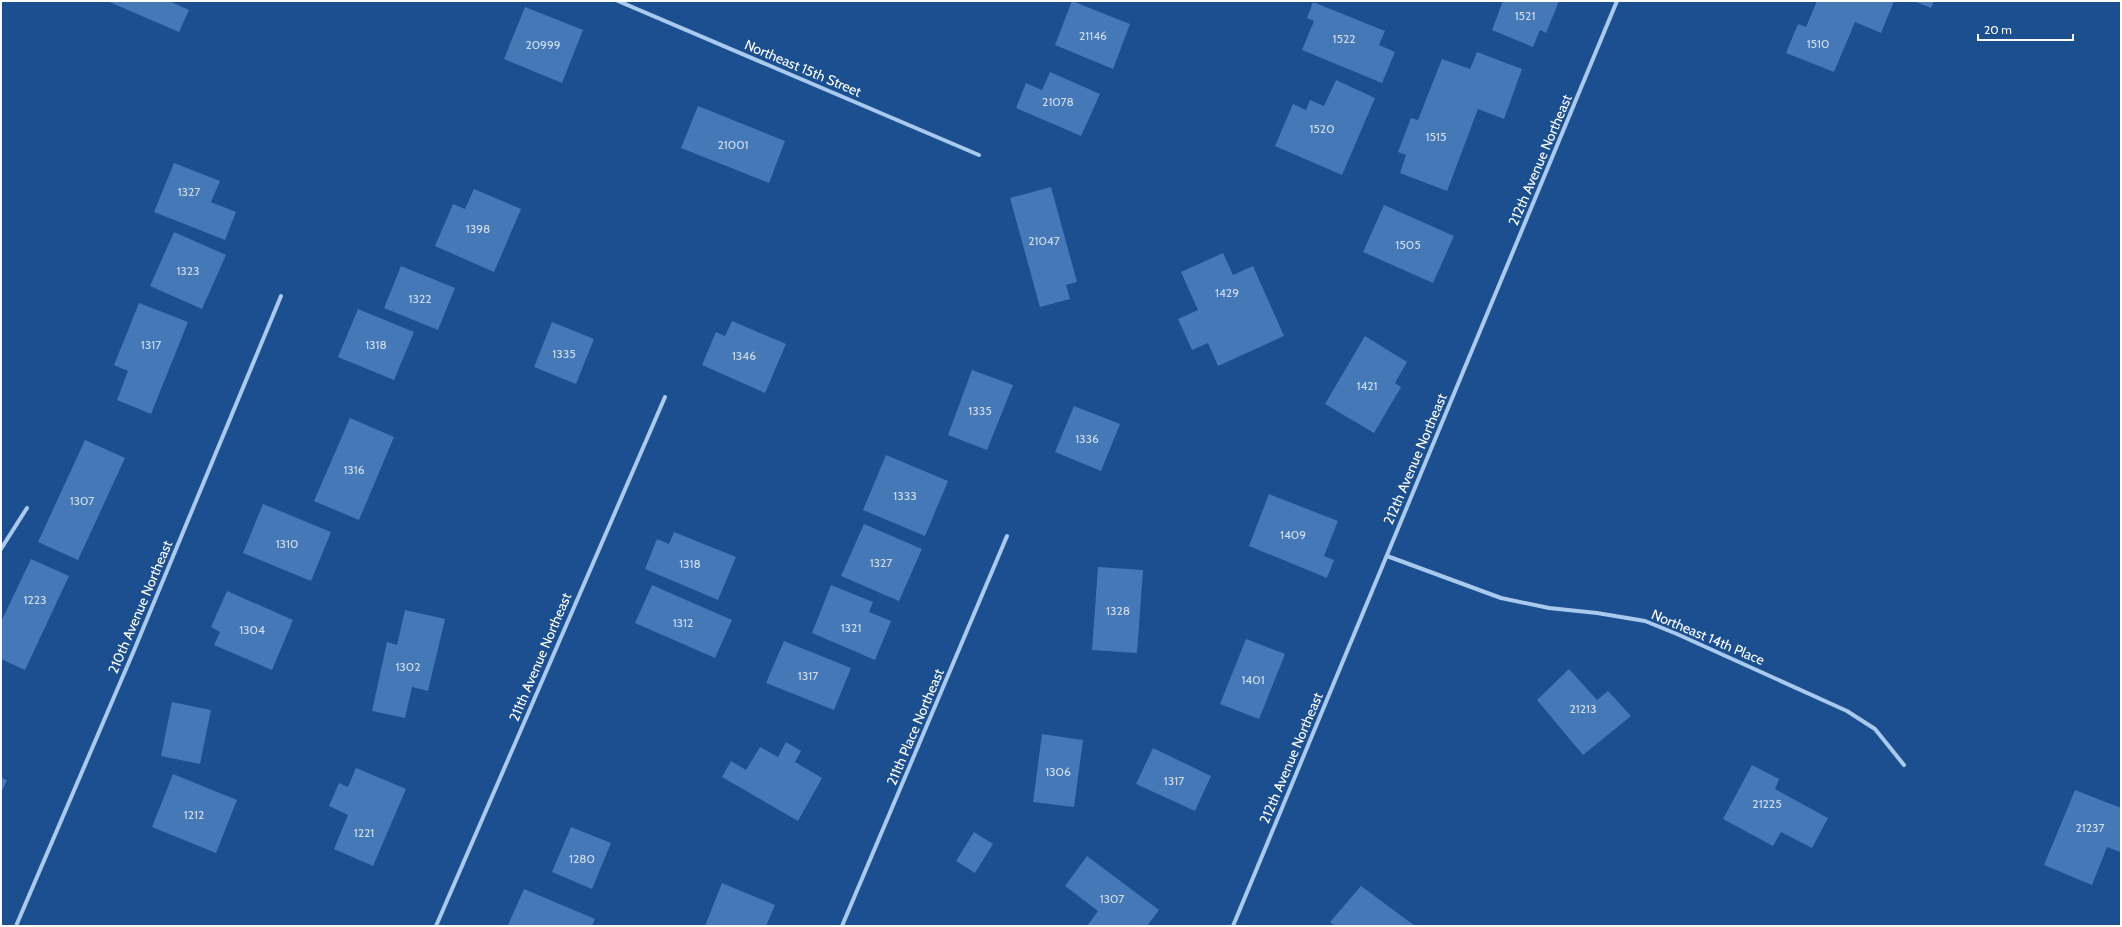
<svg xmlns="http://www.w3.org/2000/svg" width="2122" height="927" font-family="Cabin,sans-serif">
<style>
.building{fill:#4478b7}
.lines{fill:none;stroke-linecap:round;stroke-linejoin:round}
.street{stroke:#a9c9ee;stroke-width:4}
.labels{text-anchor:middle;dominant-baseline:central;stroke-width:4;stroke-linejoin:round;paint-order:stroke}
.number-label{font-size:12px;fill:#d0dded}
.street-label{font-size:14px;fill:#fff;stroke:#1b4f8f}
</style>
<rect width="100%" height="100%" fill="#1b4f8f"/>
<path class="building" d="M107,1h62l20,9 -10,22z
M1072,1l58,23 -17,45 -58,-24z
M1503,1h56l-13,32 -6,-3 -7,17 -41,-17z
M1817,1h77l-13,32 -26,-11 -21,50 -48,-19 12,-29 8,3z
M1914,1h20l-3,7z
M1313,2l72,29 -6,14 16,7 -13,31 -80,-33 12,-29 -7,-3z
M525,7l58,23 -21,53 -58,-24z
M1477,52l45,17 -18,50 -26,-10 -31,82 -47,-18 6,-18 -8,-3 13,-34 7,2 24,-61 28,10z
M1050,72l50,22 -19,42 -65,-28 10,-25 16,7z
M1336,80l39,18 -33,77 -67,-29 18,-42 13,6 4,-10 14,6z
M698,106l87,35 -16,42 -88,-35z
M174,163l46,18 -9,21 25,10 -11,28 -71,-28z
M1051,187l26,95 -11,3 4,14 -30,8 -30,-109z
M474,189l47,20 -27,63 -59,-26 18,-42 12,5z
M1384,205l70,31 -21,47 -70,-31z
M174,232l52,23 -24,54 -52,-23z
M1223,253l10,22 20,-9 31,70 -66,30 -10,-23 -16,7 -14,-31 20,-9 -17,-38z
M401,266l54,22 -17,42 -54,-22z
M139,303l49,19 -37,92 -34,-14 11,-29 -14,-6z
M358,309l56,23 -20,48 -56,-23z
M732,321l54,23 -21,49 -63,-28 14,-33 9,4z
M552,322l42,17 -18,45 -42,-17z
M1365,336l42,26 -12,21 6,4 -27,46 -49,-29z
M972,370l41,15 -26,65 -39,-15z
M1074,406l46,18 -19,47 -46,-19z
M350,418l44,19 -35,83 -45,-19z
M85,440l40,18 -47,102 -40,-18z
M886,455l62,26 -23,55 -62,-26z
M1269,494l69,27 -14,35 10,4 -7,18 -78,-32z
M263,504l68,28 -20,49 -68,-28z
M864,524l58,25 -23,52 -58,-25z
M674,532l62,25 -18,43 -73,-31 12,-30 12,5z
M31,559l38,17 -44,94 -24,-11v-37z
M1098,567l45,3 -6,83 -45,-3z
M652,585l80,35 -17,38 -80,-35z
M831,585l42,17 -4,10 22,9 -16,39 -63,-27z
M227,591l66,29 -21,50 -58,-25 6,-13 -9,-5z
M405,610l40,9 -17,72 -16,-4 -7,31 -33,-7 15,-69 10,3z
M1246,639l39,15 -26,65 -39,-15z
M784,641l67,27 -17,42 -68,-27z
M1569,669l28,31 11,-9 23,25 -48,39 -46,-55z
M172,702l39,8 -11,54 -39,-8z
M1042,734l41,6 -9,67 -41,-5z
M786,742l15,9 -6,11 27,16 -24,43 -76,-44 9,-16 15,9 14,-23 18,10z
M1153,748l58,28 -16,35 -59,-27z
M1752,765l27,14 -4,10 53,29 -16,30 -31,-16 -8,14 -50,-27z
M356,768l50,21 -33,77 -39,-17 14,-34 -19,-9 10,-23 9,4z
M173,774l64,26 -21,53 -64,-26z
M1,778l6,2 -6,13z
M2075,790l46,18v43l-1,1 -13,-5 -15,38 -48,-20z
M571,827l40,16 -19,46 -40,-17z
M974,832l19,12 -18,29 -19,-12z
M1087,856l72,54 -12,16h-60l11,-15 -33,-25z
M722,883l53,22 -9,21h-61z
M1361,886l54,40h-80l-5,-4z
M524,889l71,30 -3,7 -84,-1z"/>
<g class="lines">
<path class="street" d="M618,1l361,154
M1,549l26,-41
M1387,556l114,42 48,10 48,5 48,8 32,13 170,77 28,18 29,36
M16,926l119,-278 146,-352
M436,926l229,-529
M842,926l165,-390
M1233,926l384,-925"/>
</g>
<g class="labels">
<g class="number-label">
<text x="1525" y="15">1521</text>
<text x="1093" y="35">21146</text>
<text x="1344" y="38">1522</text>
<text x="1818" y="43">1510</text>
<text x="543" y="44">20999</text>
<text x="1058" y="101">21078</text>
<text x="1322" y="128">1520</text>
<text x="1436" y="136">1515</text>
<text x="733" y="144">21001</text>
<text x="189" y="191">1327</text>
<text x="478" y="228">1398</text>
<text x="1044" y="240">21047</text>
<text x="1408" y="244">1505</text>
<text x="188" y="270">1323</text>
<text x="1227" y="292">1429</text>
<text x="420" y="298">1322</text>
<text x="151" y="344">1317</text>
<text x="376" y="344">1318</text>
<text x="564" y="353">1335</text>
<text x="744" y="355">1346</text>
<text x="1367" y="385">1421</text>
<text x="980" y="410">1335</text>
<text x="1087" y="438">1336</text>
<text x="354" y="469">1316</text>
<text x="905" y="495">1333</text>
<text x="82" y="500">1307</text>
<text x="1293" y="534">1409</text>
<text x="287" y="543">1310</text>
<text x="881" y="562">1327</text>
<text x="690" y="563">1318</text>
<text x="35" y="599">1223</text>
<text x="1118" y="610">1328</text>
<text x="683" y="622">1312</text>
<text x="851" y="627">1321</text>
<text x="252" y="629">1304</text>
<text x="408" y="666">1302</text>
<text x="808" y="675">1317</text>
<text x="1253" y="679">1401</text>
<text x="1583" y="708">21213</text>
<text x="1058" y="771">1306</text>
<text x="1174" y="780">1317</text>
<text x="1767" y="803">21225</text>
<text x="194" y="814">1212</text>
<text x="2090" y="827">21237</text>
<text x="364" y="832">1221</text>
<text x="582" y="858">1280</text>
<text x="1112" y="898">1307</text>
</g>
<g class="street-label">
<text transform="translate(803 68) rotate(23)">Northeast 15th Street</text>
<text transform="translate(1540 160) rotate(-67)">212th Avenue Northeast</text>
<text transform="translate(1415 459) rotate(-67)">212th Avenue Northeast</text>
<text transform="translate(140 607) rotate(-67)">210th Avenue Northeast</text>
<text transform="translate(1708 637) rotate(23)">Northeast 14th Place</text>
<text transform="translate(540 657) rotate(-67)">211th Avenue Northeast</text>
<text transform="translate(915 727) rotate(-67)">211th Place Northeast</text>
<text transform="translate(1291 758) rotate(-67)">212th Avenue Northeast</text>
</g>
</g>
<rect width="2122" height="927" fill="none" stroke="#ffffff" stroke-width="4"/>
<path d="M1978 34v6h95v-6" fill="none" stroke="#ffffff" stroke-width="2"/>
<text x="1984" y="34" font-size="12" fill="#ffffff" stroke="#1b4f8f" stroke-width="3" paint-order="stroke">20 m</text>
</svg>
